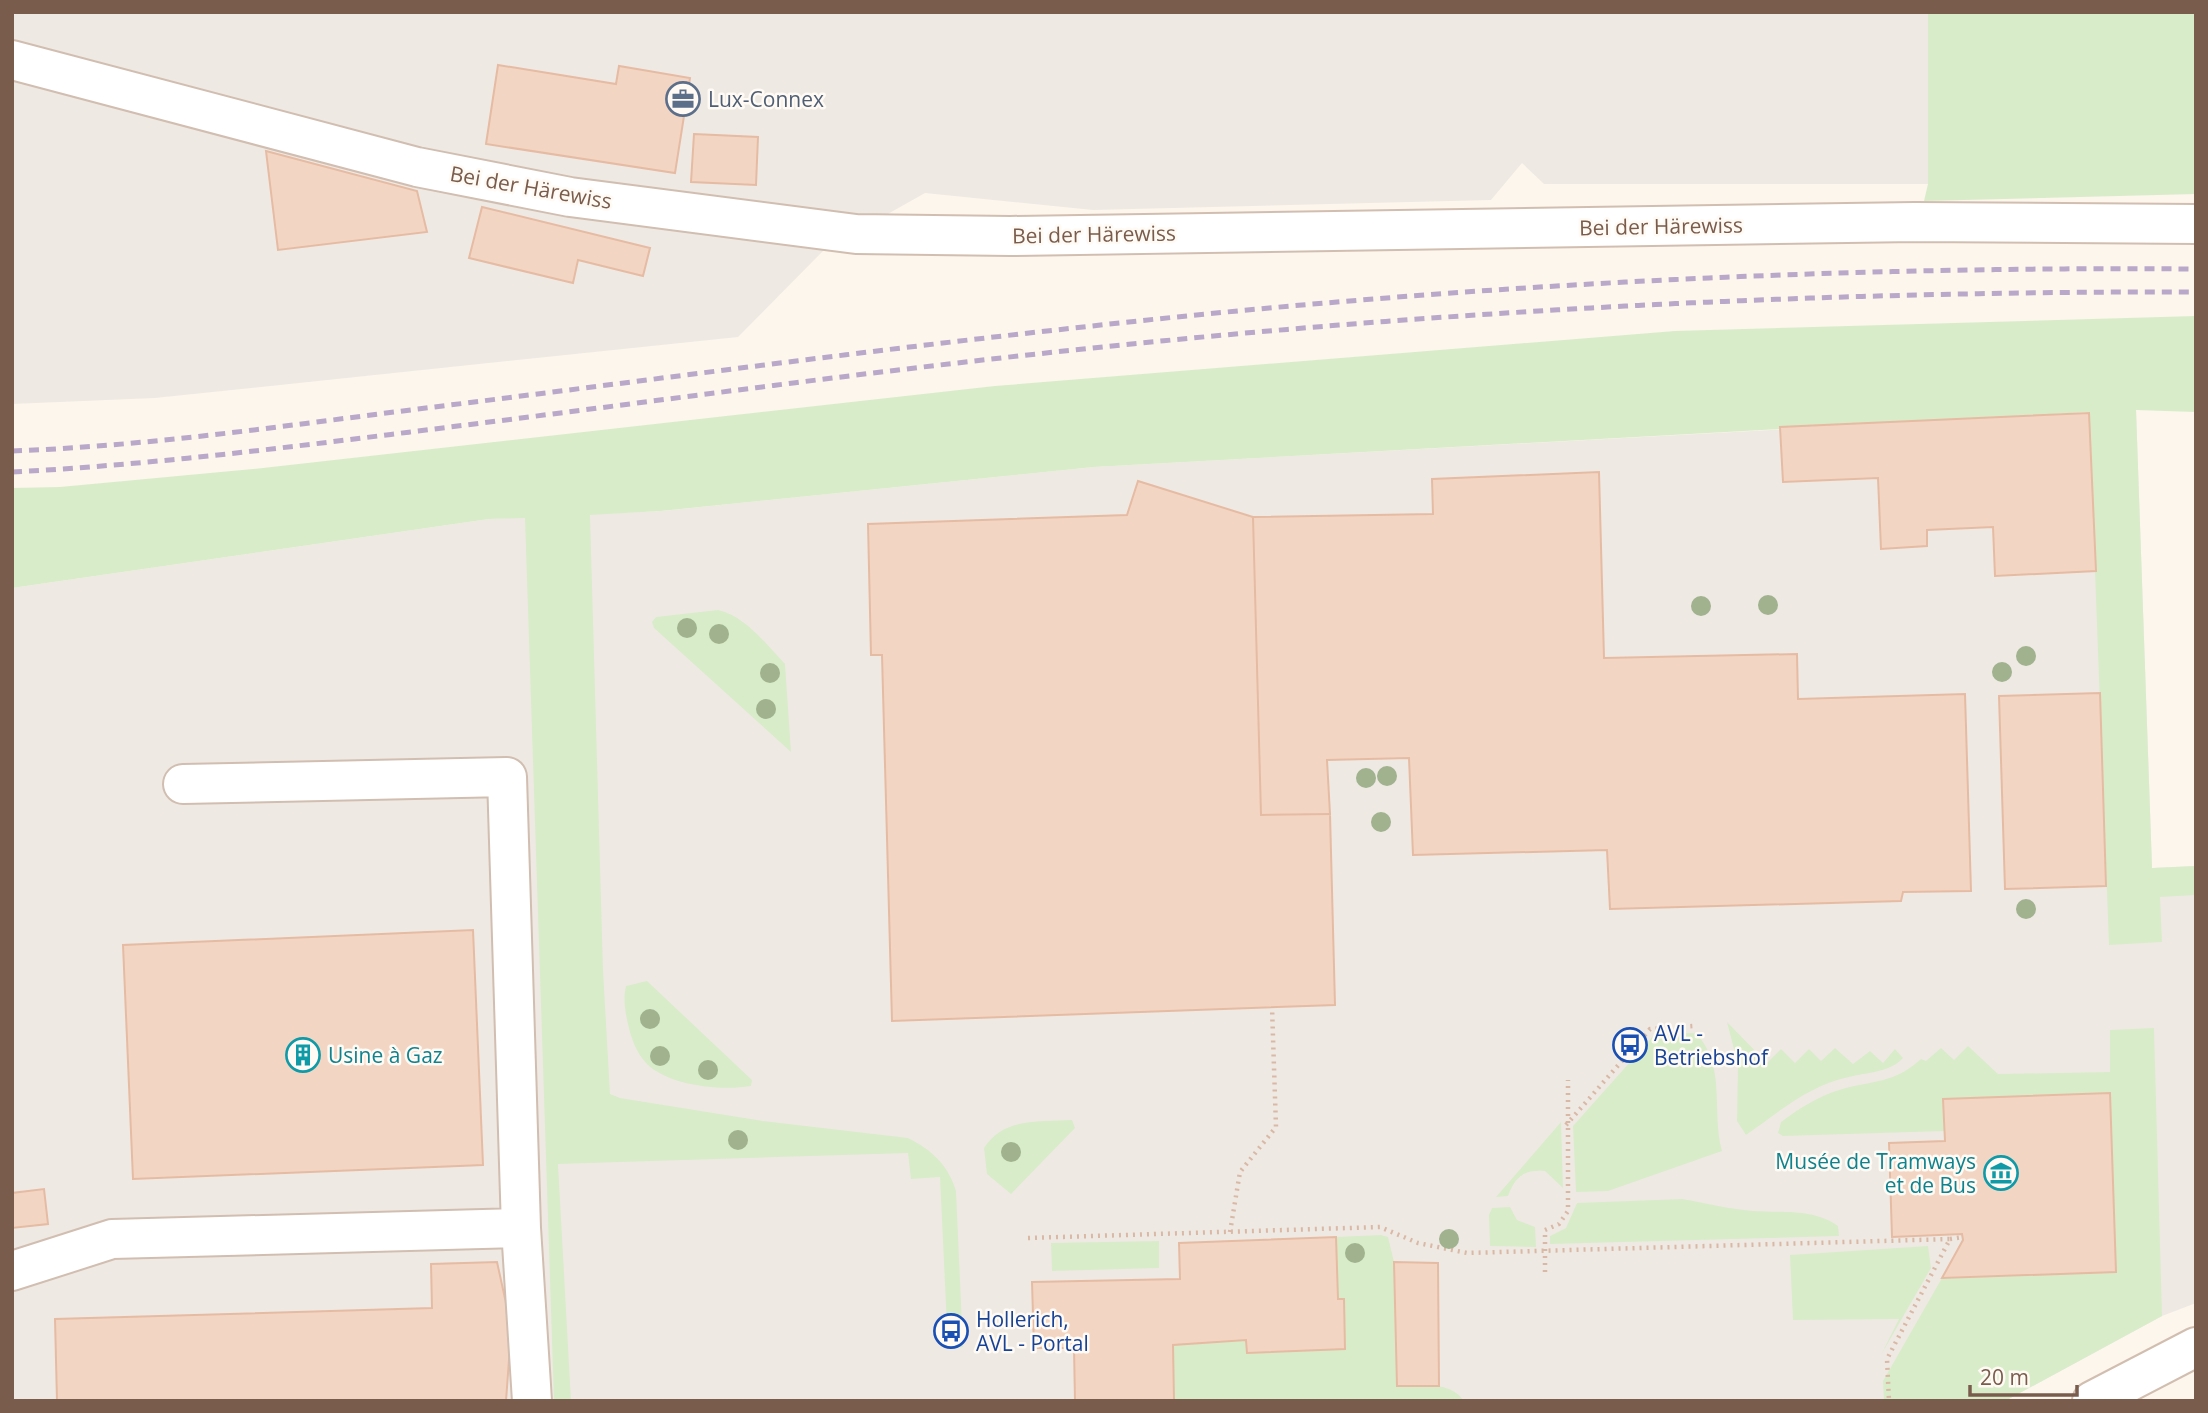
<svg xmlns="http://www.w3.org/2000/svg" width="2208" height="1413" font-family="'Open Sans',sans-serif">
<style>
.industrial{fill:#efe9e4}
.green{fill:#d8ecc9}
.building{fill:#f3d5c3;stroke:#e6bba3;stroke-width:2}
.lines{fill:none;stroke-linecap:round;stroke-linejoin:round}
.minor-casing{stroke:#d1beb0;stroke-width:42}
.path{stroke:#d9b8a5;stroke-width:4.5;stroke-dasharray:2 5;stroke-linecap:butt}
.minor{stroke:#fff;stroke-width:38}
.rail{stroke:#b9a8c9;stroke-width:5;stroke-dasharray:10 7;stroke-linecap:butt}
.tree{fill:#a0b28e}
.labels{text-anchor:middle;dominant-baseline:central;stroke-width:5;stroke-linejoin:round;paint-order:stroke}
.service-label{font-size:21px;fill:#4e5e75;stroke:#fffaf3;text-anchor:start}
.street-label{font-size:21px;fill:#7a5c4d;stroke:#fffaf3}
.transit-label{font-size:21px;fill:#164399;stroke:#fffaf3;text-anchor:start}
.culture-label{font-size:21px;fill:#0d838f;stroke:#fffaf3;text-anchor:start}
</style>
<rect width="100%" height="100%" fill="#fdf6ec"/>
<path class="industrial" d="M25,12h1903v172h-384l-22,-21 -31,37 -398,10 -168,-17 -101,57 -86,87 -583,61 -143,6v-389z
M2136,410l16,458 44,-2v437l-34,13 -157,85h-1993v-813l477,-69 173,-8 432,-44z"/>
<path class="green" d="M1928,12h268v182l-272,7 4,-17z
M2196,316v96l-60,-2 16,458 44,-2v29l-36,2 2,45 -53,3 -20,-533 -995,55 -433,44 -71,4 13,455 7,124 10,4 143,23 145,17c24,12 40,27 48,53l7,156 -15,1 -8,-171 -29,2 -3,-26 -350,11 13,237h-17l-29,-883 -36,1 -477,69v-100l48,-1 193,-18 742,-83 680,-55z
M718,610c26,5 49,35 67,54l6,88 -137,-124 -2,-6 4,-5z
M647,981l105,99 -1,6c-30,5 -83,0 -105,-23 -10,-11 -15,-25 -18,-39 -3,-13 -5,-25 -2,-38z
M1727,1022l40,41 14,-14 14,14 14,-14 12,12 14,-13 18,16 17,-13 13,12 12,-14 8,9c-14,15 -35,14 -54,19 -41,9 -69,34 -103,58l-9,-14 1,-56z
M2154,1028l8,288 -157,85h-121l-1,-20 59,-103 174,-6 -6,-179 -166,6 1,32 -162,5 -5,-3 3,-11c19,-14 36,-25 58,-32 33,-10 55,-6 82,-31l5,2 15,-13 13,12 14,-14 30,28 112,-2v-42z
M1696,1033c31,34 15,77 26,118l-114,40 -32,1 -3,-66 82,-92z
M1072,1120l3,8 -64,66 -24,-20 -3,-26c20,-31 56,-26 88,-28z
M1561,1122l2,66 -18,-17c-21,-2 -30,6 -37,25l-12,1z
M1682,1199c23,4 47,10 71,12 27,2 61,-3 85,15l1,10 -289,8v-8l16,-8 11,-25z
M1510,1207l7,13 18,7 1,20 -46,-1 -1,-31 3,-7z
M1381,1235l7,2 6,25 3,124c23,0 53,-6 67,15h-290l-1,-56 73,-5 2,13 97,-4 -1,-50h-6l-2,-62z
M1159,1241v27l-107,3 -1,-28z
M1928,1246l3,22 -50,87 18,-36 -106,1 -3,-65z"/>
<path class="building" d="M498,65l118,19 3,-18 71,12 -15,95 -189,-29z
M694,134l64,3 -2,48 -65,-3z
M266,151l151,40 10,41 -149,18z
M482,207l168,41 -7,28 -65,-16 -5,23 -104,-25z
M2089,413l7,158 -101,5 -2,-49 -66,3v16l-46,3 -3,-71 -95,4 -3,-55z
M1599,472l5,186 193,-4 1,45 167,-5 6,197 -68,1 -2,9 -291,8 -3,-59 -194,5 -4,-97 -82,2 3,54 -69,1 -8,-298 180,-3 -1,-35z
M1138,481l115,36 8,298 69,-1 5,191 -443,16 -10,-366h-11l-3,-131 259,-9z
M2100,693l6,193 -101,3 -6,-193z
M473,930l10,235 -350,14 -10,-234z
M2110,1093l6,179 -174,6 21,-38 -1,-6 -70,3 -3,-94 56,-2 -2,-42z
M44,1189l4,35 -36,4v-35z
M1336,1237l2,62h6l1,50 -98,4 -1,-13 -73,5 1,56h-99l-1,-53h-40l-2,-66 148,-3 -1,-36z
M497,1262l9,41 4,43 -4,55h-449l-2,-82 377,-11 -1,-44z
M1394,1262l44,1 1,123h-42z"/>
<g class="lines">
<g class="minor-casing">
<path id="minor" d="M12,60l405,107 153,30 286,37 154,2 905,-14 281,2
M183,784l324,-7 14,451
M12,1271l100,-32 409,-11 11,173
M2092,1401l104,-54"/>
</g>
<path class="path" d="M1566,1125l84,-96 44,-3
M1230,1232l10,-60 36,-45 -4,-120
M1028,1238l352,-11 38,16 49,10 483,-14 -63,120 2,42
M1950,1239l13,-2
M1545,1272v-42l14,-6 9,-13v-131"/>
<use href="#minor" class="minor"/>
<path class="rail" d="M12,451c136,-5 271,-25 406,-42 218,-27 437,-57 656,-81 371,-42 748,-62 1122,-59
M12,472c136,-7 271,-24 406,-41 218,-27 437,-58 656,-81 372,-40 748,-59 1122,-58"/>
</g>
<g class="tree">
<circle cx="1768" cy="605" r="10"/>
<circle cx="1701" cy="606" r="10"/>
<circle cx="687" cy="628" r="10"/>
<circle cx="719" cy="634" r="10"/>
<circle cx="2026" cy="656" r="10"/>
<circle cx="2002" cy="672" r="10"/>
<circle cx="770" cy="673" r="10"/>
<circle cx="766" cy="709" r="10"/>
<circle cx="1387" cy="776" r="10"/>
<circle cx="1366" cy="778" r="10"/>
<circle cx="1381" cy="822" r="10"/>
<circle cx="2026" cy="909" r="10"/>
<circle cx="650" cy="1019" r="10"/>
<circle cx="660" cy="1056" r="10"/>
<circle cx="708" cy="1070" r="10"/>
<circle cx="738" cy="1140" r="10"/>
<circle cx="1011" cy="1152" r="10"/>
<circle cx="1449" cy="1239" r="10"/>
<circle cx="1355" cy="1253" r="10"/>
</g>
<defs>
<g id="office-ring" transform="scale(1.75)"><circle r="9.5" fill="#fffaf3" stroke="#5c6f8a" stroke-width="1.5"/><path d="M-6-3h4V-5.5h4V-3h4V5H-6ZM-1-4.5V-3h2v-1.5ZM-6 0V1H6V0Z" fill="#5c6f8a"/></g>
<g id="bus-ring" transform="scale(1.75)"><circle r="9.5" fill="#fffaf3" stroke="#1a4fb4" stroke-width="1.5"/><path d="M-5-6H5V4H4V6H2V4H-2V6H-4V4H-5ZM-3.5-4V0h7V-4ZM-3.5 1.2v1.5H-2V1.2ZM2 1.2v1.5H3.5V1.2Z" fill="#1a4fb4"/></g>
<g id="building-ring" transform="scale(1.75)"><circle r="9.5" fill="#fffaf3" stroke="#0f9aa8" stroke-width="1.5"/><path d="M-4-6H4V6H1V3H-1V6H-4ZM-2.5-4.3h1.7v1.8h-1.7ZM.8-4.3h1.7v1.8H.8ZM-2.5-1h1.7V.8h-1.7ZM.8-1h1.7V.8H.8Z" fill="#0f9aa8"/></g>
<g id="museum-ring" transform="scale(1.75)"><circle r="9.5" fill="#fffaf3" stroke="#0f9aa8" stroke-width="1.5"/><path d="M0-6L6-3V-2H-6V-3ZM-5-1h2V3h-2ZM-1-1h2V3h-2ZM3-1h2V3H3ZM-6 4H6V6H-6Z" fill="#0f9aa8"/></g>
</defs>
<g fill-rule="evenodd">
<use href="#office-ring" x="683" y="99"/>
<use href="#bus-ring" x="1630" y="1045"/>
<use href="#building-ring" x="303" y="1055"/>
<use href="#museum-ring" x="2001" y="1173"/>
<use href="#bus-ring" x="951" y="1331"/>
</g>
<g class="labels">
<g class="service-label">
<text x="708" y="99">Lux-Connex</text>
</g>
<g class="street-label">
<text transform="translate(531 187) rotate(10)">Bei der Härewiss</text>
<text transform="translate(1661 226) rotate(-1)">Bei der Härewiss</text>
<text transform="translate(1094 234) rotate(-1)">Bei der Härewiss</text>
</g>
<g class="transit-label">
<text x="1654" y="1033">AVL -<tspan x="1654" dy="24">Betriebshof</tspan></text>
<text x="976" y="1319">Hollerich,<tspan x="976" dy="24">AVL - Portal</tspan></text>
</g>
<g class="culture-label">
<text x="328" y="1055">Usine à Gaz</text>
<text x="1976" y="1161" text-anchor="end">Musée de Tramways<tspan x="1976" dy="24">et de Bus</tspan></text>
</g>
</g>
<rect width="2208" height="1413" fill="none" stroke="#7a5c4d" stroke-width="28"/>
<path d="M1970 1385v10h107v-10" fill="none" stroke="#7a5c4d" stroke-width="3.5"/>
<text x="1980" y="1385" font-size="21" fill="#7a5c4d" stroke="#fffaf3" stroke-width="5" paint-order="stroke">20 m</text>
</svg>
